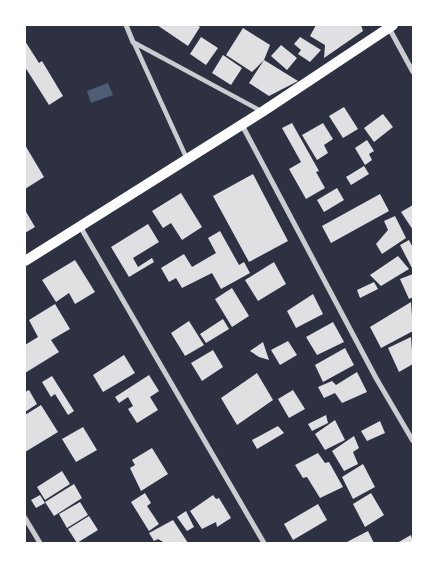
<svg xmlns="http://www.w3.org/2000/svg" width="438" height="568" font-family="Commissioner,sans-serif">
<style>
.water{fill:#4f5d75}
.building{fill:#e0e0e3}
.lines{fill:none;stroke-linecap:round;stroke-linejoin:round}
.pedestrian{stroke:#caccd0;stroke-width:4.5}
.minor{stroke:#caccd0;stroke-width:5}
.secondary{stroke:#fff;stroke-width:10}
</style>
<rect width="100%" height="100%" fill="#2d3142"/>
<path class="water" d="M108,83l5,12 -22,8 -4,-12z"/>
<path class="building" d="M157,25h40l3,2 -12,19z
M316,25h45l2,6 -39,27 1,-13 -15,-9z
M243,28l27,17 -6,15 34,21 -29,15 -20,-13 15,-23 -12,12 -26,-17z
M201,37l17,11 -12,17 -16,-11z
M300,37l21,13 -11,12 -12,-8 3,-4 -7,-6z
M25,41l14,22 3,-2 21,35 -14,9 -24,-38z
M281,45l16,13 -10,12 -16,-14z
M223,55l19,13 -11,17 -19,-12z
M344,107l14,22 -15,9 -14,-22z
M383,114l10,13 -19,15 -10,-14z
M292,123l27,48 -3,1 9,16 -19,11 -17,-30 12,-7 -19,-34z
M323,123l10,16 -9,6 4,8 -11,7 -15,-25z
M367,140l7,11 -5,3 3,6 -7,5 -10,-17z
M25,145l19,32 -19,12z
M364,166l5,8 -18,11 -5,-8z
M253,174l35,67 -39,21 -36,-66z
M337,188l7,12 -20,12 -7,-12z
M181,193l21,34 -20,13 -11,-17 -8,5 -11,-17z
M380,194l9,17 -58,32 -9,-17z
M413,205v25l-12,-18z
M25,210l10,17 -10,6z
M395,216l11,22 -24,16 -6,-10 12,-14 -4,-9z
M148,224l11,18 -26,16 5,9 14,-9 2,4 -25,15 -18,-30z
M220,231l19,34 5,-3 6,11 -29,16 -9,-16 -30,15 -6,-10 -7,4 -8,-14 23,-14 8,13 24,-14 -8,-15z
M409,240l4,8v22l-13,-25z
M398,256l11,13 -28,17 -11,-11z
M75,260l20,32 -20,12 -6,-11 -13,9 -14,-22z
M274,262l12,22 -28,17 -13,-21z
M413,274v23l-4,2 -9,-20z
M374,282l4,7 -18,9 -3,-8z
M232,288l17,28 -17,11 -17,-28z
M313,294l10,20 -27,14 -9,-17z
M411,302l2,29 -32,17 -11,-21z
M55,304l15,25 -19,11 8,12 -34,21v-28l13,-8 -9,-17z
M223,319l6,10 -23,14 -6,-9z
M189,321l15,24 -19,11 -14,-23z
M333,322l11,20 -27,13 -11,-18z
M411,337l2,27 -14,8 -11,-24z
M288,341l9,14 -17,10 -9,-15z
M263,342l6,18 -10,-3 -9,-6z
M345,348l9,17 -31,17 -8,-17z
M213,350l10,17 -21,14 -11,-18z
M124,355l11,18 -32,19 -10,-17z
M357,372l10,20 -25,11 -7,-10 -11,5 -6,-11 14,-6 4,4z
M257,373l16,27 -36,25 -16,-27z
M149,375l10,16 -9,6 8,13 -21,13 -9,-14 5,-3 -5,-9 -9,6 -4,-6z
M52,376l22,35 -6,4 -13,-21 -4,3 -9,-15z
M29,390l8,14 -12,8v-20z
M293,390l12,19 -16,9 -11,-19z
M41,405l17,27 -33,20v-37z
M326,415l2,8 -16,8 -4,-7z
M335,420l10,20 -20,10 -10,-16z
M380,421l5,12 -18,8 -6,-10z
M278,426l6,7 -27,16 -5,-9z
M83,427l14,23 -21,12 -14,-23z
M354,436l5,12 -6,4 5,12 -14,7 -12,-20z
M152,448l16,26 -27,17 -11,-23 5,-3 -3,-5z
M318,453l7,10 4,-1 14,25 -23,11 -13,-21 -4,1 -8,-13z
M363,464l12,23 -22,12 -11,-22z
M62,471l8,13 -25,16 -8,-13z
M74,484l8,14 -28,18 -9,-14z
M145,493l6,10 -4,3 12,18 -10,7 -18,-29z
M371,493l13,22 -19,12 -12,-23z
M40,495l5,8 -9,5 -5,-8z
M213,495l3,4 3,-1 12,20 -14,9 -1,-5 -14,7 -12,-18z
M80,502l8,13 -21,13 -8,-14z
M318,504l9,16 -34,20 -9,-16z
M186,511l8,16 -7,4 -10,-14z
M89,516l9,14 -21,13 -9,-14z
M173,520l15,23h-23l-7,-4 -4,2 -5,-8z
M368,531l6,12h-29z
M411,535l2,8h-16z"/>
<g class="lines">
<path class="pedestrian" d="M133,42l128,69
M134,43l53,116"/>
<path class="minor" d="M126,25l7,17
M389,28l24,44
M242,125l134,253 37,63
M81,228l183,315
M25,518l15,25"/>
<path class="secondary" d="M25,261l237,-149 131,-87"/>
</g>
<rect width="438" height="568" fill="none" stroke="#ffffff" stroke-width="52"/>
</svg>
